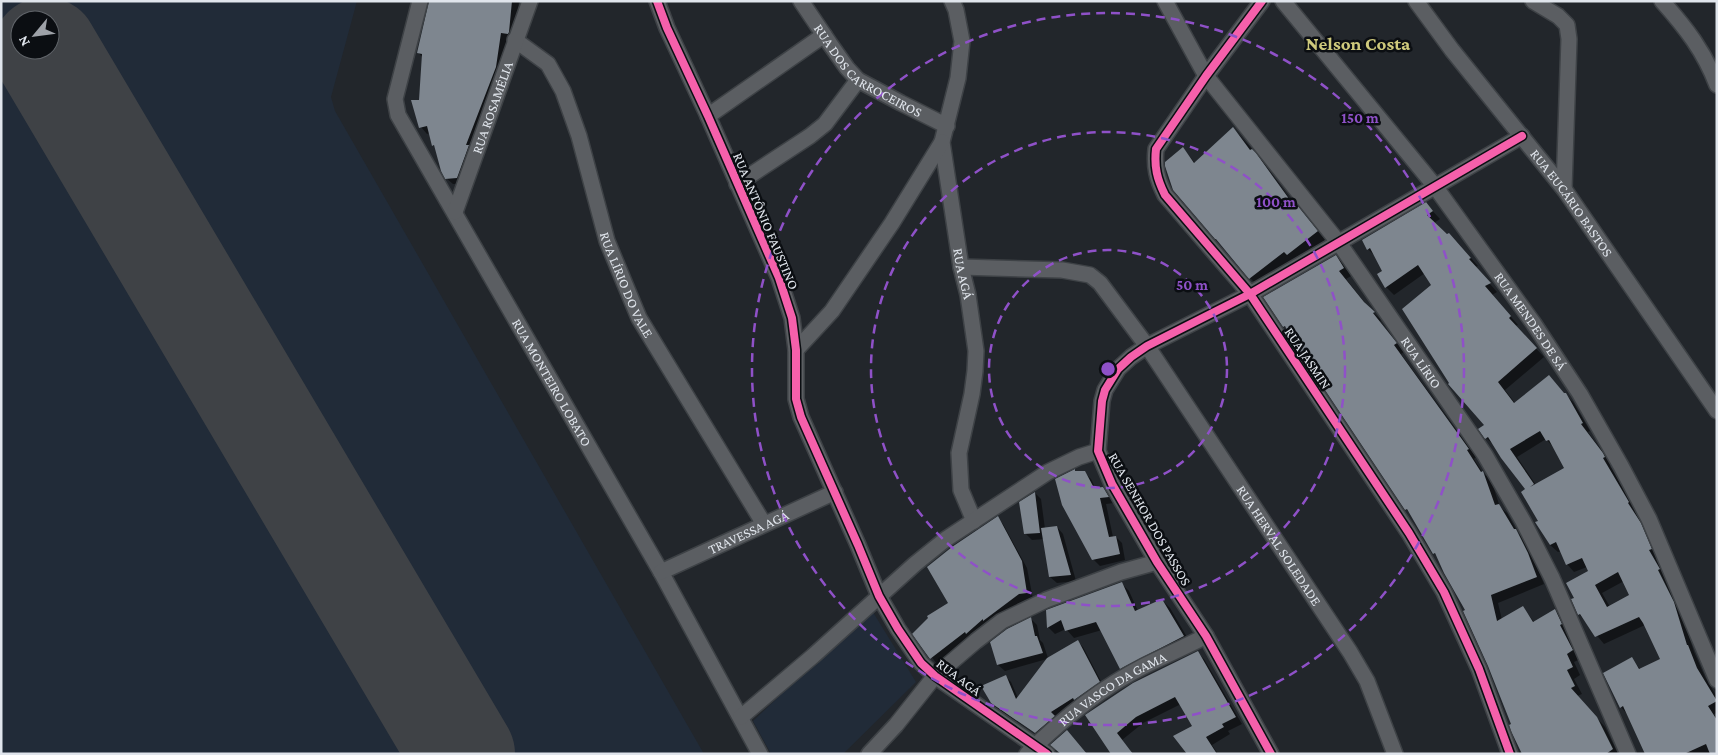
<svg xmlns="http://www.w3.org/2000/svg" width="1718" height="755" font-family="'Crimson Pro',serif">
<style>
.built{fill:#212b38;fill-rule:evenodd}
.shadow{fill:#0007;fill-rule:evenodd}
.lines{fill:none;stroke-linecap:round;stroke-linejoin:round}
.taxiway{stroke:#3f4246;stroke-width:42}
.runway{stroke:#3f4246;stroke-width:106}
.building{fill:#7e868f;fill-rule:evenodd}
.minor-casing{stroke:#3e4246;stroke-width:18}
.minor{stroke:#5b5e62;stroke-width:15}
.cycleway-casing{stroke:#0b0e12;stroke-width:11}
.cycleway{stroke:#f560ab;stroke-width:8}
.ring{fill:none;stroke:#8f51c8;stroke-width:2.5;stroke-dasharray:9 6}
.labels{text-anchor:middle;dominant-baseline:central;stroke-width:5;stroke-linejoin:round;paint-order:stroke}
.street-label{font-size:14px;fill:#e0e5ec;stroke:#0b0e12}
.district-label{font-size:19px;font-weight:bold;fill:#cfca7c;stroke:#0b0e12}
.centre{fill:#8f51c8;stroke:#0b0e12;stroke-width:2.5}
.ring-label{font-size:15px;text-anchor:middle;font-weight:bold;fill:#8f51c8;stroke:#0b0e12;stroke-width:5;stroke-linejoin:round;paint-order:stroke}
</style>
<rect width="100%" height="100%" fill="#22262b"/>
<path class="built" d="M1,1h356l-26,96 4,14 369,643h-703zM20,20h30v30h-30z
M871,609l45,73 -73,72h-72l-18,-33z"/>
<path class="shadow" d="M430,1h89l-4,37 -1,2 -7,-2 -5,36 -39,110h-10l-7,-6 -10,-30 -3,-3 -3,-12 -3,1 -6,-7 -1,-26 3,-43 -5,-6z
M1233,128l27,30 36,49 9,8 20,25 -29,23 -3,-3 -35,26 -8,-8 -67,-130 12,15z
M1426,204l14,15 -6,4 23,19 21,24 -3,1 22,25 -5,3 26,30 -3,1 29,31 -39,33 10,13 50,-9 8,8 17,29 -2,1 23,31 1,2 -2,1 26,44 -1,2 13,20 11,25 -3,2 11,18 -2,1 16,33 13,41 11,25 12,20v16l-3,1 3,4v36h-70l-20,-40 -6,-7 10,-49 10,12 21,-11 -17,-34 -41,19 -25,-30 -4,-16 14,-27 -2,-4 -13,5 -7,-8 -6,-13 -3,1 -8,-7 -23,-55 -32,-44 -9,-8v-13l-53,-140 -8,-12 -31,22 -8,-8 -2,-16 -8,-14 -8,-8zM1546,439l8,9 12,20 -30,17 -19,-28zM1624,581l7,15 -21,11 -8,-14z
M1336,257l8,7 7,12 -5,3 23,29 12,12 -1,1 24,31 -3,2 75,103 -2,2 9,14 8,7 9,27 7,6 11,20 5,5 12,24 9,22 -46,19 4,17 21,-12 12,15 20,-12 8,7 6,14 -2,1 13,26 -6,3 6,13 -6,4 8,15 -5,2 28,31 13,27h-94l-57,-143 -29,-53 -4,-5 -22,-38 -6,-6 -117,-178 -5,-5z
M1084,472l7,7 5,10 7,-1 6,7 5,8 -8,1 7,33h3l6,6 3,17 -25,6 -7,-7z
M1035,493l6,6 4,30 12,-2 6,7 13,47 -19,2 -7,-6 -6,-38 -12,1 -7,-7z
M997,518l6,6 24,44 6,31 -8,1 -88,64 -23,-30 35,-31z
M1121,583l8,8 9,20 24,-11 8,8 21,36 -63,31 -7,-7 -19,-38 -28,8 -8,-9 -11,5 -7,-7z
M1031,619l6,6 3,15 3,3 5,15 30,-16 5,5 21,40 -63,50 -43,-28 -6,-6 14,-26 5,5 7,16 29,-39 -42,12 -7,-6 -7,-22z
M1197,652l7,7 38,65 -14,7 2,3 -18,11 6,9h-30l5,-28 -12,-22 -38,19 -21,17 8,10 -4,4 -40,-38z"/>
<g class="lines">
<path class="taxiway" d="M1,60c28,3 51,22 73,39"/>
<path class="runway" d="M45,50l417,704"/>
</g>
<path class="building" d="M429,1h83l-3,31 -1,2 -7,-1 -5,34 -30,78h3l-12,33 -12,1 -4,-8 -7,-26 -2,1 -5,-20 -8,2 -8,-28h8l3,-46 -5,-1z
M1233,127l17,23 2,-1 4,4 39,54 2,-2 21,26 -31,24 -3,-3 -35,27 -33,-40h-1l-42,-49 -8,-24v-4l18,-15 11,16z
M1426,202l7,9 -6,4 20,19 2,-1 22,25 -2,1 22,24 -6,3 26,30 -2,2 28,30 -39,34 16,21 35,-28 15,18h2l17,30 -2,1 22,29 2,4 -2,1 26,44 -1,1 13,20 11,26 -3,1 11,19 -2,1 16,32 13,43h1l9,23 20,33 -9,5 9,14v34h-7l-4,-10 -22,10h-39l-22,-48 -3,2 -17,-35 29,-16 7,12 21,-10 -17,-36 -4,-6 -44,20 -15,-23 -2,1 -7,-16 3,-1 -8,-15 22,-12 -6,-13 -16,7 -10,-23 -6,3 -15,-23 3,-1 -17,-29 4,-3 -24,-31 -13,-21 -3,2 -7,-10 6,-4 -36,-41 1,-1 -47,-74 29,-24 -13,-20 -33,23 -8,-14 5,-3 -12,-23 -3,2 -5,-10zM1540,431l6,10 3,-1 15,28 -34,19 4,-3 -24,-35zM1618,572l11,23 -22,12 -12,-22z
M1336,255l8,13 -5,3 25,31 11,10 -2,1 24,30 -3,2 75,104 -2,1 14,22 2,-1 12,34 4,-1 15,25h2l12,24 9,24 -46,18 6,26 26,-15 10,16 22,-13 7,15 -2,1 13,25 -6,4 6,13 -6,3 8,16 -4,2 26,29 16,32 -7,5h-84l-11,-23 -2,-6 2,-1 -23,-58 -25,-55 2,-1 -21,-37 -9,-20 -2,1 -26,-45 -2,1 -114,-171 -6,-13 -2,1 -20,-30z
M1075,469v2h10l9,17 9,-1 6,10 -9,1 9,39 7,-1 4,18 -28,6 -30,-55 -7,-26z
M1035,492l5,41 -16,1 -5,-32z
M998,516l24,45 5,32 -8,1 -36,27v-2l-17,15 -1,-2 -35,27 -18,-25 16,-16 -1,-2 21,-13 -21,-36 25,-20z
M1057,526l14,49 -22,2 -8,-49z
M1122,582l13,29 27,-12 22,37 -64,33 -24,-47 -31,9 -4,-11 -14,8 -1,-18z
M1031,617l4,19h2l6,17 -46,12 -7,-23 17,-13z
M1078,640l22,42 -26,18 -1,-2 -22,14 4,4 -20,17 -44,-30 -10,-17 25,-11 10,24 31,-41z
M1198,651l38,66 -14,7 2,3 -18,10 11,17h-30l-14,-18 19,-10 -17,-29 -39,20 -19,16 16,21h-22l-26,-39 48,-32z
M1067,730l20,24h-26l-11,-9z"/>
<g class="lines">
<g class="minor-casing">
<g id="minor">
<path id="s1" d="M420,1l-25,98 3,16 263,457 99,182"/>
<path d="M657,1l10,27 41,88 71,162 13,40 4,32v49l5,18 57,128 21,51 19,33 23,34 14,13 112,78"/>
<path id="s2" d="M801,1l29,43 17,24 11,12 43,23 46,23"/>
<path id="s3" d="M952,1l4,9 6,31 -4,37 -16,64 19,125 7,28 8,56 -1,20 -3,23 -13,59 2,37 13,31"/>
<path id="s4" d="M1165,1l41,75 133,167 146,212 38,66 29,57 76,176"/>
<path d="M1262,1l-56,75 -50,73c-2,18 1,30 9,46l85,99 159,239 35,59 35,77 31,85"/>
<path id="s5" d="M1283,1l151,184 100,139 46,70 41,72 28,53 68,161"/>
<path id="s6" d="M1416,1l36,49 112,139 153,222"/>
<path d="M1533,1l25,15 9,9 2,14 -5,150"/>
<path d="M1662,1c24,27 42,50 55,84"/>
<path id="s7" d="M515,40l33,24 15,27 16,45 28,105 32,77 125,206"/>
<path d="M708,116l116,-81"/>
<path d="M737,184l73,-48 15,-12 33,-44"/>
<path id="s8" d="M455,212l75,-211"/>
<path id="s9" d="M961,267l101,3 28,5 10,8 47,63 203,306 17,29 28,73"/>
<path d="M796,350l36,-39 60,-88 50,-81"/>
<path id="s10" d="M661,572l174,-80"/>
<path d="M741,717l72,-61 102,-92 31,-25 102,-67 31,-15 19,-6"/>
<path d="M869,754l27,-29 39,-49 41,-35 26,-20 44,-21 75,-28 36,-10"/>
<path id="s11" d="M1027,754c34,-34 74,-66 117,-88 20,-10 41,-19 62,-30"/>
<path d="M1271,754l-65,-118 -49,-74 -45,-78 -14,-33 4,-50 3,-11 13,-21 13,-12 16,-11 103,-52 272,-158"/>
</g>
</g>
<use href="#minor" class="minor"/>
<g class="cycleway-casing">
<path id="cycleway" d="M657,1l10,27 41,88 71,162 13,40 4,32v49l5,18 57,128 21,51 19,33 23,34 14,13 112,78
M1262,1l-56,75 -50,73c-2,18 1,30 9,46l85,99 159,239 35,59 35,77 31,85
M1271,754l-65,-118 -49,-74 -45,-78 -14,-33 4,-50 3,-11 13,-21 13,-12 16,-11 103,-52 272,-158"/>
</g>
<use href="#cycleway" class="cycleway"/>
</g>
<g class="ring">
<circle cx="1108" cy="369" r="119"/>
<circle cx="1108" cy="369" r="237"/>
<circle cx="1108" cy="369" r="356"/>
</g>
<g class="labels">
<g class="street-label">
<text stroke="none"><textPath href="#s2" startOffset="99">RUA DOS CARROCEIROS</textPath></text>
<text stroke="none"><textPath href="#s8" startOffset="111">RUA ROSAMÉLIA</textPath></text>
<text stroke="none"><textPath href="#s6" startOffset="255">RUA EUCÁRIO BASTOS</textPath></text>
<text transform="translate(766 221) rotate(67)">RUA ANTÔNIO FAUSTINO</text>
<text stroke="none"><textPath href="#s3" startOffset="278">RUA AGÁ</textPath></text>
<text stroke="none"><textPath href="#s7" startOffset="276">RUA LÍRIO DO VALE</textPath></text>
<text stroke="none"><textPath href="#s5" startOffset="405">RUA MENDES DE SÁ</textPath></text>
<text transform="translate(1308 358) rotate(56)">RUA JASMIN</text>
<text stroke="none"><textPath href="#s4" startOffset="444">RUA LÍRIO</textPath></text>
<text stroke="none"><textPath href="#s1" startOffset="426">RUA MONTEIRO LOBATO</textPath></text>
<text transform="translate(1150 519) rotate(60)">RUA SENHOR DOS PASSOS</text>
<text stroke="none"><textPath href="#s10" startOffset="96">TRAVESSA AGÁ</textPath></text>
<text stroke="none"><textPath href="#s9" startOffset="460">RUA HERVAL SOLEDADE</textPath></text>
<text transform="translate(959 677) rotate(37)">RUA AGÁ</text>
<text stroke="none"><textPath href="#s11" startOffset="108">RUA VASCO DA GAMA</textPath></text>
</g>
<g class="district-label">
<text x="1358" y="43">Nelson Costa</text>
</g>
</g>
<circle cx="1108" cy="369" r="8" class="centre"/>
<g class="ring-label">
<text x="1360" y="123">150 m</text>
<text x="1276" y="207">100 m</text>
<text x="1192" y="290">50 m</text>
</g>
<rect width="1718" height="755" fill="none" stroke="#e0e5ec" stroke-width="5"/>
<g transform="translate(35 35) rotate(241)"><circle r="24" fill="#0b0e12" stroke="#606469"/>
<path d="M0-4L9 19L0 12L-9 19Z" fill="#9ea2a8"/>
<text y="-8" font-size="14" font-weight="bold" text-anchor="middle" fill="#e0e5ec">N</text>
</g>
</svg>
